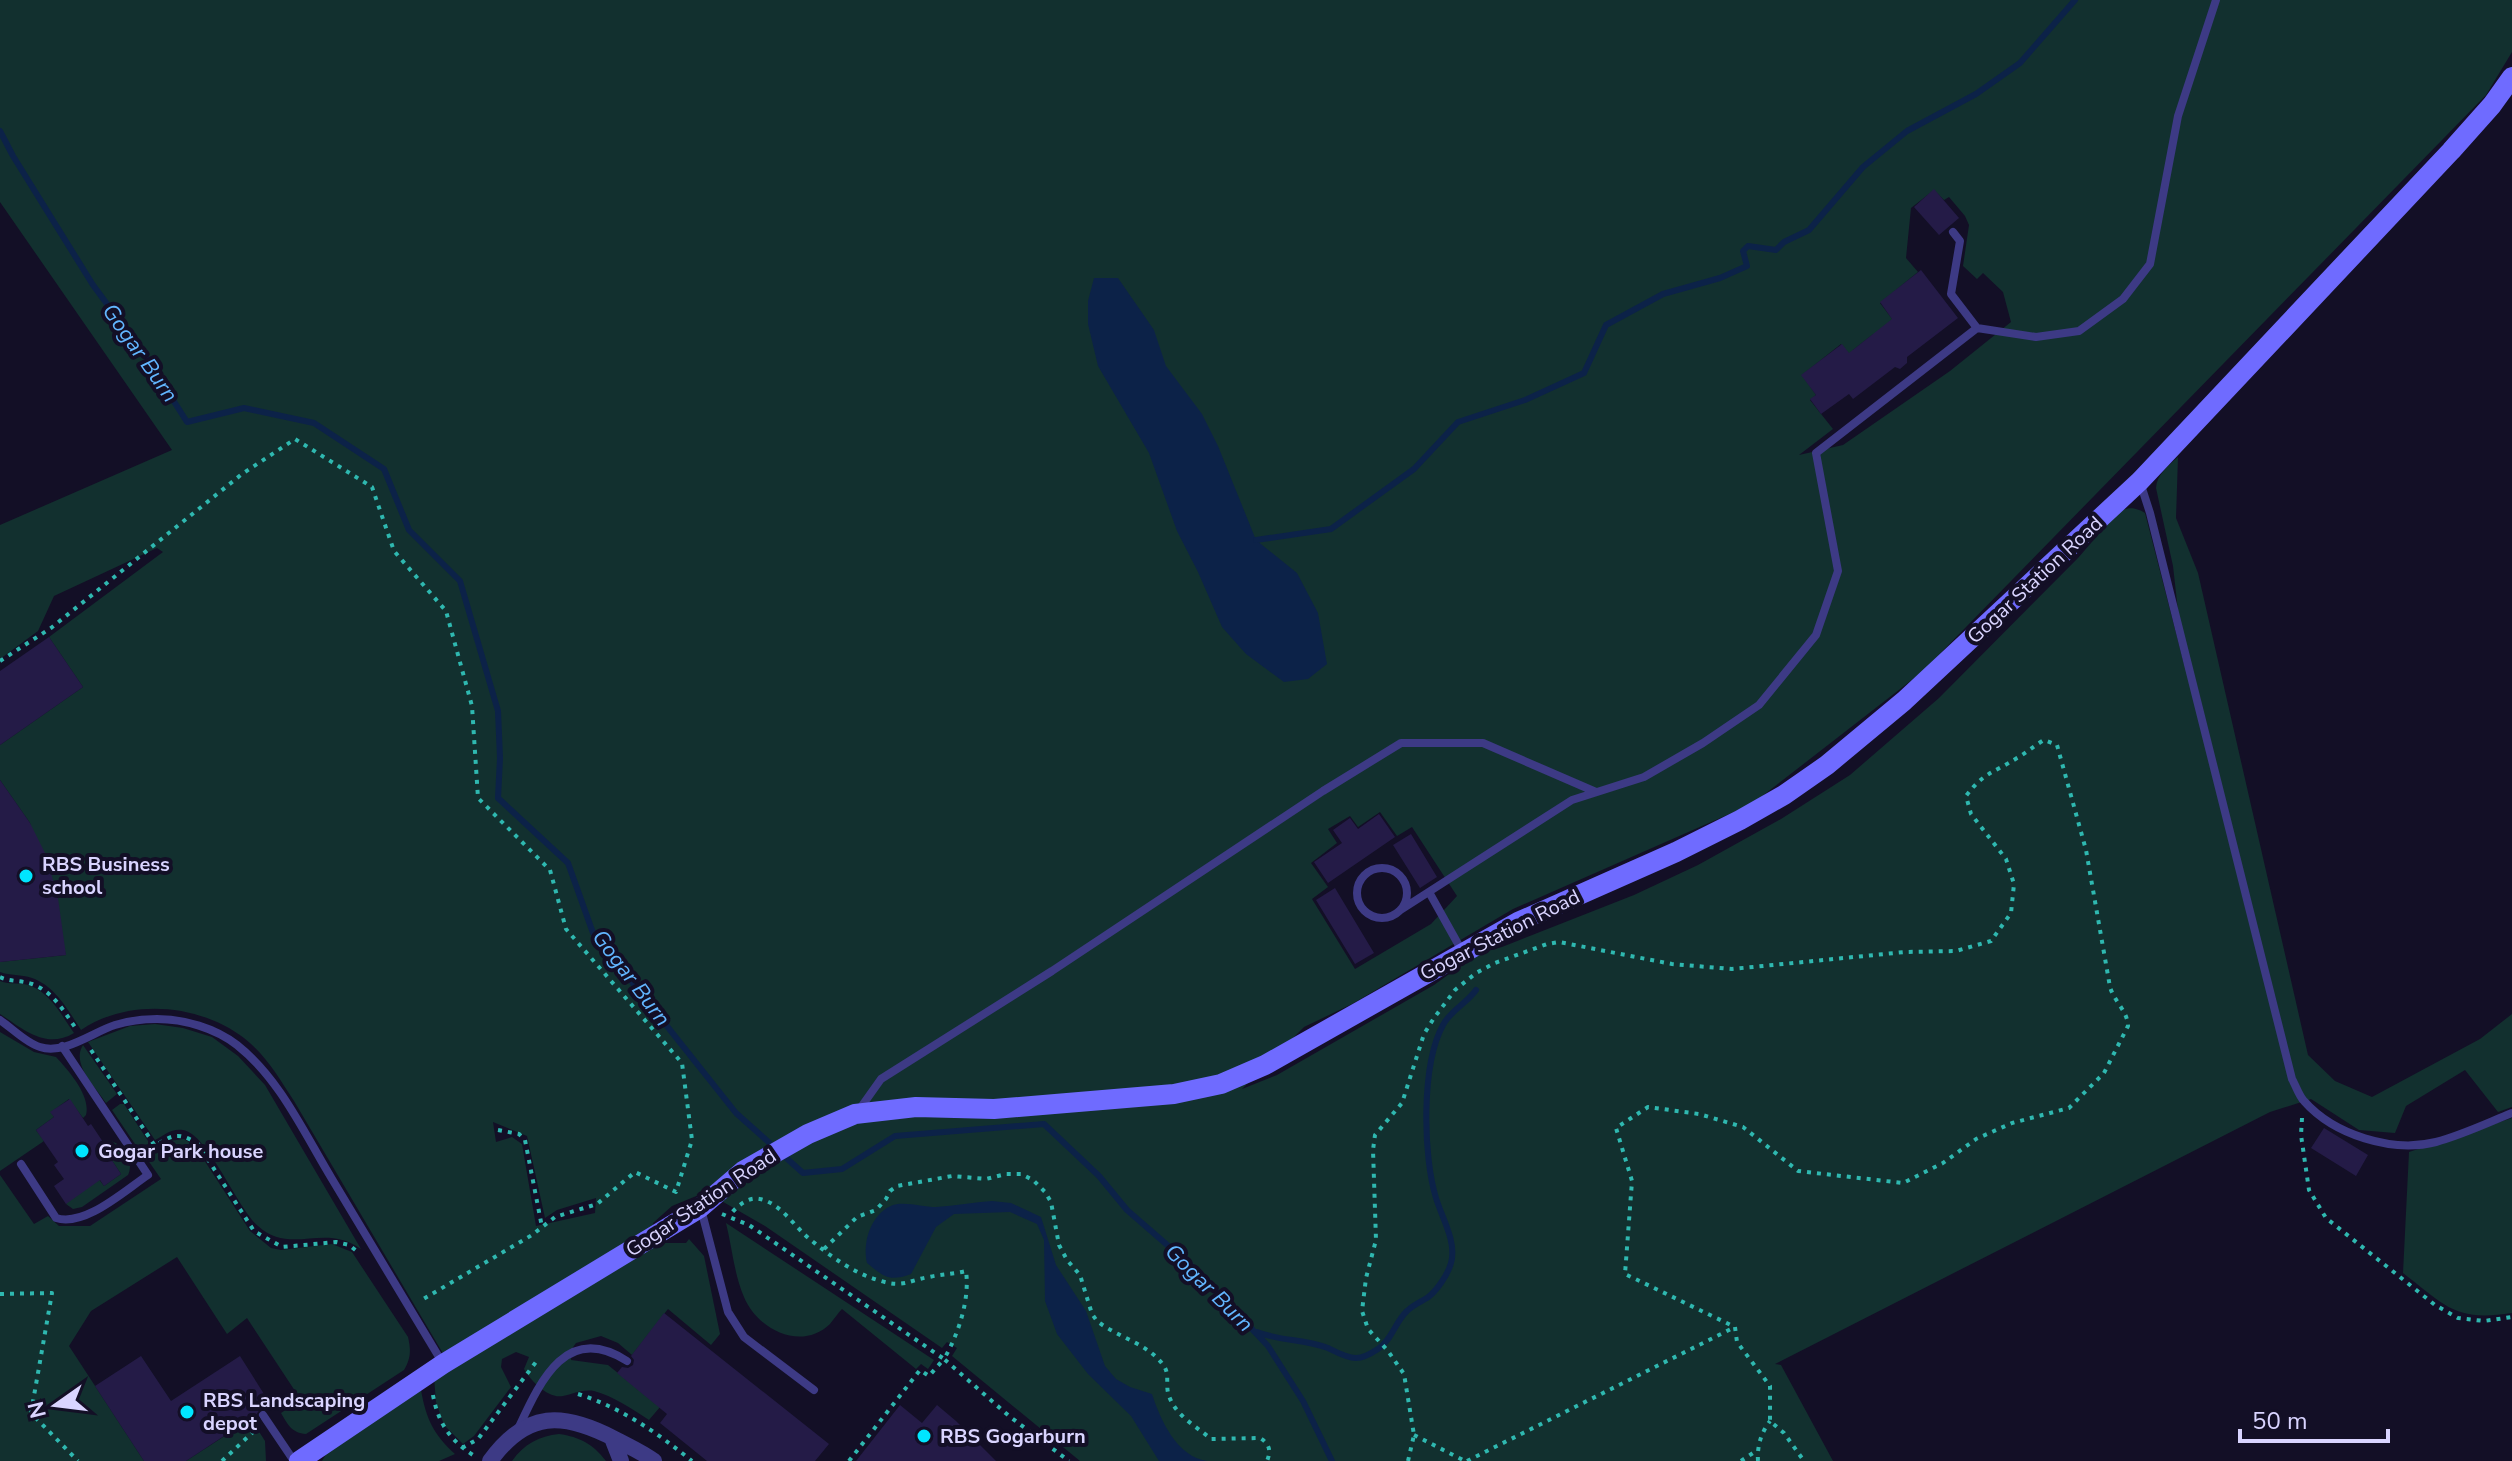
<svg xmlns="http://www.w3.org/2000/svg" width="2512" height="1461" font-family="'Nunito Sans',sans-serif">
<style>
.green{fill:#12302f;fill-rule:evenodd}
.water{fill:#0c2248}
.lines{fill:none;stroke-linecap:round;stroke-linejoin:round}
.stream{stroke:#0c2248;stroke-width:6}
.building{fill:#241b47}
.path{stroke:#2fb8b0;stroke-width:4;stroke-dasharray:4 6;stroke-linecap:butt}
.lane{stroke:#3d3a85;stroke-width:8}
.street{stroke:#3d3a85;stroke-width:16}
.secondary{stroke:#6f6bff;stroke-width:20}
.poi-dot{fill:#00e5ff;stroke:#130f26;stroke-width:3}
.labels{text-anchor:middle;dominant-baseline:central;stroke-width:8;stroke-linejoin:round;paint-order:stroke}
.street-label{font-size:20px;fill:#d9d4ff;stroke:#130f26}
.poi-label{font-size:20px;font-weight:bold;fill:#d9d4ff;stroke:#130f26;text-anchor:start}
.water-label{font-size:22px;font-style:italic;fill:#62b6ff;stroke:#130f26}
</style>
<rect width="100%" height="100%" fill="#130f26"/>
<path class="green" d="M0,0h2512v52l-26,43 -564,577 -170,132 -239,105 -161,95 -48,23 -62,62 35,-14 157,-90 43,-31 25,-7 132,-52 64,-30 83,-46 69,-44 89,-77 139,-140 40,-46c10,-5 17,-5 27,1l39,151 -11,-98 -17,-78c1,-14 12,-22 22,-31l-2,61 22,55 110,482 27,26 37,16 108,-58 32,-25v93l-14,5 -33,-42 -59,36 -11,27 -36,-3 -48,-31 -41,13 -495,252 6,1 52,96h-753l-128,-105 5,-8 -10,-6 -5,6 -177,-122 -59,-34 -34,14 -19,17 1,20h32l3,-4 15,17 16,78 -9,11 -43,-36 -36,46 -14,-12 -17,-7 -25,7 -5,7v10l37,5 52,42 -11,13c-17,-11 -36,-24 -55,-29 -11,-2 -21,3 -31,5 -15,3 -32,-15 -39,-27l5,-12 -13,-5 -14,7 -1,8 10,20 -37,49 -11,8 -19,-19 -8,-23 -2,-25 17,-10 -157,-266c-15,-23 -28,-46 -50,-63 -46,-35 -116,-40 -163,-8 -13,-20 -26,-44 -49,-52 -11,-4 -22,-2 -32,-6v-10l66,-7 -36,-132 -30,-43v-35l83,-58 -34,-50 114,-85 -6,-4 -103,48 -16,35 -38,28v-134l172,-75 -172,-248zM1934,190l10,10 5,-3 16,19 4,9 -6,41 14,13 6,-6 20,19 8,30 -61,49 -107,74 -44,10 34,-26 -23,-29 6,-5 -14,-20 39,-31 13,16 -1,-10 19,-15 24,-11 -16,-21 38,-31 -12,-14 5,-50zM1380,812l17,24 15,-9 45,69 -26,28 -76,45 -43,-70 16,-12 -17,-24 26,-20 -9,-14 22,-13 8,11zM493,1122l34,14 18,82 12,-8 39,-12 -1,15 -59,13 -14,-82 -10,-7 -16,5z
M0,981c10,4 21,1 31,5 20,8 31,30 43,47 -28,17 -51,-4 -74,-19z
M155,1024l28,4 29,9 26,19 27,29 96,164c-37,-27 -70,7 -103,-23 -21,-18 -50,-92 -75,-96 -11,-2 -19,5 -28,10l-67,-98 42,-16z
M0,1032l34,20 22,5c13,14 35,39 30,58l-3,3 -14,-19 -18,13 3,5 -18,13 8,11 -44,30z
M83,1045l34,49 -11,9c-11,-17 -35,-39 -23,-58z
M120,1104h4l24,37v7l-7,5 -29,-43z
M2512,1118v195c-57,9 -66,-7 -109,-40l6,-121z
M184,1139l11,7 55,85 21,17 10,2 51,-6 20,8 56,85c3,13 3,21 -4,33l-98,64c-14,-1 -18,-9 -25,-21l20,-13 -54,-82 -20,16 -50,-77 -86,54 -22,35 75,115h-144v-286l34,49 14,-8 11,10h31l71,-47 -16,-23 24,-15z
M107,1140c15,2 28,20 21,35l-46,32 -9,2 -7,-5 23,-38 15,20 17,-12 -18,-27 2,-2 -3,-4z
M726,1223l208,137 -6,9 -7,-5 -5,5 -74,-60c-4,4 -8,10 -12,15 -29,28 -73,5 -86,-27 -10,-23 -12,-50 -18,-74z
M421,1390c5,29 13,45 34,64l-16,7h-117l4,-7z
M251,1419l14,22 1,20h-80z
M559,1434c21,3 34,10 47,27h-94c12,-17 27,-25 47,-27z"/>
<path class="water" d="M1094,278h24l36,52 12,36 36,48 16,32 38,94 41,33 21,40 9,51 -19,15 -24,3 -38,-28 -24,-27 -24,-55 -21,-41 -28,-78 -51,-87 -10,-42v-23z
M992,1201l19,2 30,14 15,48 30,46 19,55 11,13 14,8 22,7c8,25 25,63 55,67h-48l-28,-45 -43,-42 -31,-40 -12,-33 -1,-61 -7,-16 -27,-12 -56,2 -18,13 -25,47c-22,8 -27,3 -44,-11 -5,-20 4,-50 26,-58 12,-4 30,2 43,2 19,-1 38,-5 56,-6z"/>
<g class="lines">
<path class="stream" d="M0,131l13,25 80,129 51,69 43,68 57,-14 70,15 70,46 25,61 51,51 38,130 2,47 -2,40 70,65 25,70 143,180 67,60 39,-4 53,-33 149,-12 55,52 28,34 69,60 72,76 35,55 29,60
M1256,540l75,-11 83,-60 44,-47 67,-22 59,-27 22,-48 57,-31 57,-16 27,-12 -4,-15 5,-5 28,4 8,-8 25,-12 54,-63 44,-36 69,-37 44,-31 55,-63
M1257,1332c22,9 47,7 71,16 8,4 19,10 28,10 8,0 16,-5 22,-9 14,-9 17,-27 29,-38 6,-6 13,-9 20,-13 10,-7 21,-24 24,-35 6,-21 -9,-45 -15,-65 -13,-42 -15,-133 7,-173 7,-14 24,-22 33,-35"/>
</g>
<path class="building" d="M1934,189l25,29 -20,17 -25,-28z
M1921,270l37,48 -51,39v6l-7,6 -5,-2 -42,32 -4,-5 -28,20 -11,-15 6,-4 -15,-20 41,-31 7,9 43,-34 -12,-17z
M49,637l34,50 -83,58v-74z
M0,780l30,43 16,32 12,43 8,57 -66,7z
M1379,814l16,23 -67,46 -14,-21 28,-19 -9,-13 17,-12 8,11z
M1411,834l26,43 -17,11 -27,-43z
M1335,888l39,65 -19,11 -39,-64z
M70,1099l18,27 3,-2 14,21 -2,2 18,27 -17,12 -4,-6 -34,24 -12,-18 10,-7 -10,-14 4,-3 -22,-32 18,-13 -4,-5z
M2324,1128l44,27 -12,21 -45,-28z
M664,1313l165,131 -14,17h-108l-47,-38 7,-9 -50,-41 5,-6 6,1 5,-3 1,-5 -3,-4z
M141,1356l30,45 69,-45 31,49 -11,4 -4,6 -70,46h-42l-49,-75z
M900,1405l22,18 15,-18 19,16 40,40h-140z"/>
<g class="lines">
<path class="path" d="M0,661l51,-33 191,-154 53,-35 77,48 22,64 52,60 26,95 6,92 72,72 16,59 116,134 10,77 -16,52 -41,-20 -38,32 -42,13 -23,18 -112,66
M0,977c10,5 21,3 32,7 22,8 32,28 45,46
M91,1050l64,96c18,-12 24,-14 43,-2l56,87 28,16 54,-5 13,3 10,8
M2302,1118l-1,17 8,55 17,28 109,87 23,13 26,3 28,-4
M498,1130l21,4 6,6 17,87
M722,1214l27,11 195,134c14,-24 26,-59 22,-88 -12,3 -24,3 -37,6 -19,3 -26,11 -48,4 -26,-7 -48,-23 -69,-40 -16,-12 -31,-38 -52,-42 -12,-3 -24,8 -31,17
M824,1249l33,-32 19,-7 10,-11 4,-8 7,-5 55,-10 34,3 20,-5h15l12,6 12,12 6,10 8,43 8,15 13,15 12,39 5,7c20,16 52,23 67,45 6,9 1,20 5,30 7,20 27,30 42,43l49,-1c10,6 11,13 7,23
M0,1294l52,-1 -21,120 47,48
M1735,1327l2,15 33,44v35l14,12 20,28
M578,1394c44,14 78,38 114,67
M433,1395c5,28 17,45 40,60
M1414,1435l51,26
M462,1448l16,-9 61,-81
M222,1461l31,-29
M849,1461l71,-91 9,6 15,-17 65,57 60,45
M1408,1461l6,-26 -10,-61 -16,-23 -20,-22 -6,-18 4,-33 10,-38 -3,-90 2,-15 27,-32 22,-69 10,-16 21,-28 21,-17 19,-10 52,-19 12,-2 113,22 60,5 173,-17 51,-1 35,-10 20,-28 3,-29 -8,-25 -35,-45 -5,-18c17,-23 27,-23 51,-38 9,-5 17,-12 27,-18l13,5 29,105 24,137c4,14 18,25 18,39l-24,47 -35,35 -57,15 -36,16 -33,24 -40,20 -105,-12 -55,-44 -44,-13 -51,-7 -32,21 16,53 -7,93 110,53
M1467,1461l268,-134
M1741,1461l15,-10
M1758,1461c-1,-15 3,-28 12,-40"/>
<path class="lane" d="M1953,232l7,9 -9,53 26,34
M2140,482l10,31 142,566c4,7 7,17 12,22 30,34 88,52 132,41 26,-7 51,-19 76,-29
M1357 893a25 25 0 1 1 50 0a25 25 0 1 1-50 0Z
M1429,892l33,59
M1399,911l173,-111 72,-23 59,-34 56,-38 57,-70 22,-64 -22,-118 161,-125 59,9 43,-6 44,-32 27,-35 28,-148 38,-116
M0,1020c12,8 26,23 40,27 24,8 53,-15 75,-22 13,-4 28,-6 42,-6 27,0 58,9 80,26 43,34 67,88 95,134 36,61 73,122 110,183
M859,1110l22,-31 171,-108 271,-180 78,-48h82l113,49
M21,1164l35,54c29,9 68,-27 92,-43l-86,-129
M701,1209l27,103 16,25 70,53
M263,1415l31,46
M517,1431c22,-47 48,-110 110,-70"/>
<path class="street" d="M612,1438l9,23
M490,1461c37,-51 73,-49 125,-22 13,7 27,13 39,22"/>
<path class="secondary" d="M299,1461l144,-97 257,-156 43,-37 65,-37 47,-20 61,-7 78,2 180,-15 47,-10 44,-19 253,-143 158,-70 64,-32 44,-25 43,-30 77,-64 236,-220 311,-330 41,-46 20,-28"/>
</g>
<g class="poi-dot">
<circle cx="26" cy="876" r="8"/>
<circle cx="82" cy="1151" r="8"/>
<circle cx="187" cy="1412" r="8"/>
<circle cx="924" cy="1436" r="8"/>
</g>
<g class="labels">
<g class="street-label">
<text transform="translate(2035 580) rotate(-43)">Gogar Station Road</text>
<text transform="translate(1500 935) rotate(-27)">Gogar Station Road</text>
<text transform="translate(701 1203) rotate(-34)">Gogar Station Road</text>
</g>
<g class="poi-label">
<text x="42" y="864">RBS Business<tspan x="42" dy="23">school</tspan></text>
<text x="98" y="1151">Gogar Park house</text>
<text x="203" y="1400">RBS Landscaping<tspan x="203" dy="23">depot</tspan></text>
<text x="940" y="1436">RBS Gogarburn</text>
</g>
<g class="water-label">
<text transform="translate(140 353) rotate(55)">Gogar Burn</text>
<text transform="translate(631 978) rotate(53)">Gogar Burn</text>
<text transform="translate(1209 1288) rotate(45)">Gogar Burn</text>
</g>
</g>
<g transform="translate(56 1405) rotate(256)" stroke="#130f26" stroke-width="6" paint-order="stroke">
<path d="M0-6L14 30L0 20L-14 30Z" fill="#d9d4ff"/>
<text y="-12" font-size="22" font-weight="bold" text-anchor="middle" fill="#d9d4ff">N</text>
</g>
<path d="M2240 1429v12h148v-12" fill="none" stroke="#d9d4ff" stroke-width="4"/>
<text x="2252" y="1429" font-size="24" fill="#d9d4ff" stroke="#130f26" stroke-width="6" paint-order="stroke">50 m</text>
</svg>
